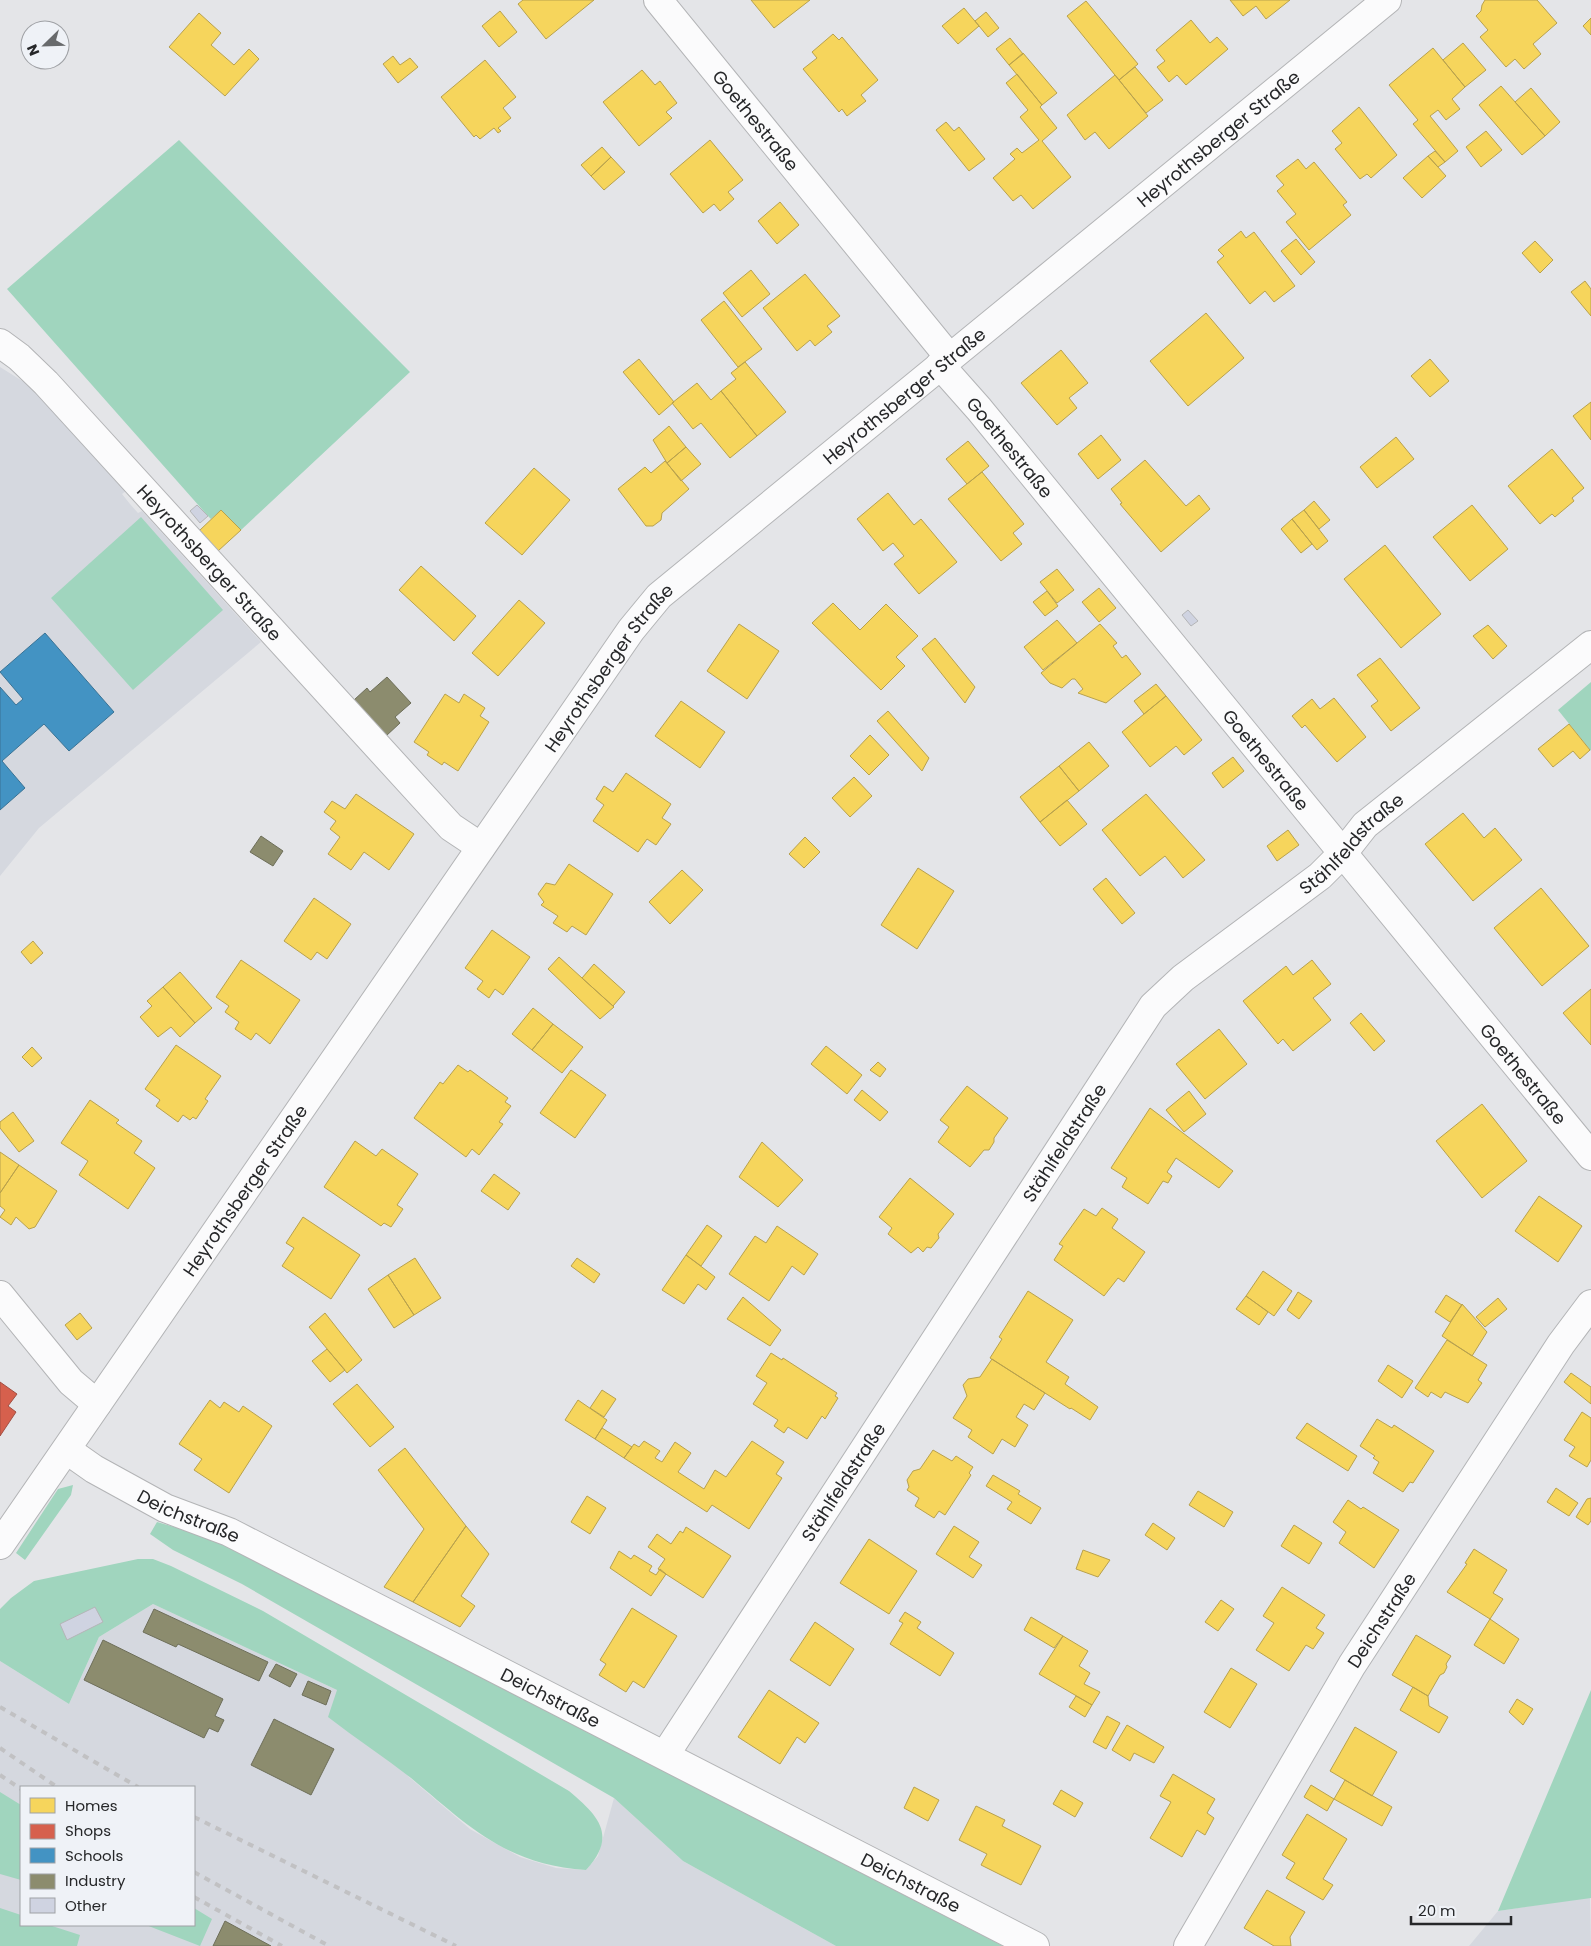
<svg xmlns="http://www.w3.org/2000/svg" width="1591" height="1946" font-family="Poppins,sans-serif">
<style>
.built{fill:#d5d8df;fill-rule:evenodd}
.green{fill:#a0d5be}
.homes{fill:#f6d55c;stroke:#b8a14d}
.shops{fill:#d6604d;stroke:#a14f42}
.schools{fill:#4393c3;stroke:#3a7395}
.industry{fill:#8c8c6e;stroke:#6d6e59}
.building{fill:#cfd3e1;stroke:#b4b5b7}
.lines{fill:none;stroke-linecap:round;stroke-linejoin:round}
.street-casing{stroke:#b3b4b6;stroke-width:30}
.secondary-casing{stroke:#b3b4b6;stroke-width:30}
.street{stroke:#fbfbfc;stroke-width:28}
.secondary{stroke:#fbfbfc;stroke-width:28}
.rail{stroke:#c1c1c3;stroke-width:4;stroke-dasharray:6 6;stroke-linecap:butt}
.labels{text-anchor:middle;dominant-baseline:central;stroke-width:5;stroke-linejoin:round;paint-order:stroke}
.street-label{font-size:18px;fill:#262729;stroke:#eff2f7}
</style>
<rect width="100%" height="100%" fill="#e4e5e8"/>
<path class="built" d="M0,367l32,20 95,103 -5,4 8,10 8,9 4,-2 119,131 -222,186 -39,48z
M153,1604l184,86 72,87 61,52 50,28 36,11 30,2 12,-14 16,-58 69,63 153,85h-836v-285l69,43 30,-67zM21,1787h173v138h-173z
M1590,1897l1,49h-122l29,-35z"/>
<path class="green" d="M179,140l231,232 -169,158 -20,-20 -10,9 -3,-3 -201,-227z
M141,517l82,93 -90,80 -82,-92z
M1591,682v69l-33,-41z
M73,1485l-2,10 -46,65 -9,-7 42,-64z
M157,1522l52,15 794,409h-167l-153,-85 -69,-63 -372,-214 -69,-34 -23,-16z
M138,1559h15l18,7 92,45 306,180c31,26 48,45 17,79 -81,-6 -116,-43 -175,-92 -27,-21 -56,-40 -83,-61l9,-27 -184,-86 -54,33 -30,67 -69,-43v-52l11,-11 23,-17z
M1591,1690v208l-93,13z
M0,1792l21,13v75l-21,-6z
M0,1908l21,7v10h28l31,10 -3,11h-77z
M194,1908l18,11 -12,27 -54,-21h48z"/>
<path class="homes" d="M523,0h71l-48,39 -28,-35z
M751,0h59l-36,28z
M1230,0h60l-24,19 -10,-13 -13,10z
M1485,0h52l20,23 -24,21 8,10 -17,15 -9,-10 -9,8 -26,-30 8,-7 -12,-14 5,-5 1,-6z
M1086,1l52,63 -19,16 -52,-64z
M964,8l15,18 -21,18 -16,-18z
M500,11l17,21 -18,15 -17,-21z
M986,12l13,16 -11,9 -13,-16z
M199,13l22,20 -10,12 23,20 15,-16 10,10 -34,37 -56,-49z
M1591,18v17l-8,-9z
M1191,20l19,23 7,-6 11,12 -42,36 -9,-10 -8,7 -12,-15 8,-6 -9,-11z
M833,34l6,6 3,-3 36,43 -17,15 5,6 -19,15 -5,-7 -3,3 -36,-43 14,-11 -5,-6z
M1010,38l13,16 -14,11 -13,-16z
M1463,43l23,27 -21,17 -22,-27z
M1433,48l32,39 -13,12 8,10 -14,11 -8,-10 -8,6 28,35 -13,11 -32,-38 5,-4 -29,-35z
M1023,53l34,40 -15,12 -33,-40z
M393,56l7,9 10,-7 8,9 -20,16 -15,-19z
M485,60l31,37 -13,11 8,10 -13,10 3,3 -3,2 -4,-5 -14,11 -4,-4 -2,2 -33,-40z
M1135,67l28,33 -17,13 -27,-33z
M642,70l13,15 5,-4 17,22 -11,9 6,6 -33,28 -36,-44z
M1017,74l25,31 -2,2 17,21 -15,13 29,36 -38,32 -12,-14 -8,6 -20,-23 22,-19 -5,-5 7,-6 5,5 17,-13 -19,-23 8,-7 -22,-27z
M1115,75l33,41 -39,33 -14,-17 -10,8 -18,-25z
M1501,86l44,50 -23,19 -43,-50z
M1531,88l29,34 -15,14 -30,-34z
M1359,107l38,48 -26,23 -4,-4 -7,5 -25,-30 7,-6 -10,-12z
M946,122l8,9 5,-4 26,32 -16,12 -33,-41z
M1486,131l16,19 -21,17 -15,-20z
M710,140l33,40 -15,12 6,7 -14,12 -6,-7 -11,9 -33,-39z
M602,147l9,10 -20,19 -10,-11z
M1435,151l10,11 -7,5 -10,-11z
M1428,156l18,20 -24,22 -19,-20z
M611,157l14,15 -21,18 -13,-14z
M1298,159l8,10 8,-7 33,40 -4,3 8,10 -42,35 -23,-28 10,-8 -19,-23 7,-6 -8,-9z
M780,202l19,23 -22,19 -19,-23z
M1241,231l5,7 8,-6 41,54 -21,16 -9,-11 -15,13 -33,-42 7,-6 -6,-6z
M1296,239l19,23 -14,13 -20,-24z
M1535,241l18,19 -13,13 -18,-20z
M751,270l19,24 -28,23 -19,-24z
M805,274l35,42 -13,10 5,6 -17,14 -5,-6 -13,11 -34,-43z
M1585,281l6,8v27l-20,-24z
M724,301l38,48 -24,18 -37,-47z
M1206,313l38,45 -56,48 -38,-45z
M1061,350l27,33 -19,15 8,10 -20,17 -36,-42z
M639,359l35,43 -15,13 -36,-43z
M1430,359l19,22 -19,16 -19,-21z
M745,362l41,50 -29,24 -36,-45 15,-12 -5,-6z
M697,383l14,17 10,-9 36,45 -27,22 -29,-35 -8,6 -21,-26z
M1591,402v38l-18,-24z
M669,426l17,21 -19,16 -14,-23z
M1101,435l20,25 -23,19 -20,-25z
M1396,437l18,22 -37,29 -17,-21z
M968,441l21,25 -22,18 -21,-25z
M686,447l15,17 -20,17 -14,-18z
M1552,449l32,39 -12,10 2,3 -19,16 -3,-3 -12,10 -32,-38z
M1145,460l41,46 13,-11 11,14 -49,43 -41,-48 2,-1 -11,-14z
M665,461l24,28 -27,24 -1,7 -8,6h-7l-28,-37 27,-22 6,6z
M534,468l36,32 -48,55 -37,-32z
M982,472l42,52 -11,9 9,11 -21,17 -53,-62z
M888,493l26,32 7,-6 36,43 -38,32 -25,-30 10,-8 -11,-13 -10,8 -26,-32z
M1314,501l16,19 -11,9 -15,-19z
M1472,505l36,44 -38,32 -37,-44z
M221,510l20,20 -23,21 -19,-20z
M1304,510l24,31 -11,9 -25,-31z
M1292,519l20,25 -11,9 -20,-24z
M1385,545l56,69 -40,34 -57,-69z
M421,566l55,50 -22,25 -55,-51z
M1057,569l17,21 -17,13 -17,-21z
M1099,588l17,20 -17,14 -17,-20z
M1047,591l11,15 -13,10 -12,-14z
M519,600l26,23 -47,53 -26,-23z
M833,603l27,27 26,-26 32,32 -22,21 9,9 -24,24 -69,-67z
M1057,620l20,23 -34,27 -19,-23z
M739,624l40,27 -32,48 -40,-28z
M1100,624l17,19 -4,3 9,12 4,-3 15,19 -35,29 -28,-10 5,-4 -8,-10h-3l-10,9 -12,-5 -9,-10z
M1488,625l19,21 -14,13 -20,-23z
M935,638l40,49 -10,16 -43,-54z
M1380,658l40,50 -29,23 -20,-25 7,-5 -21,-26z
M1156,684l10,12 -22,18 -10,-13z
M445,694l14,9 5,-9 21,14 -5,8 9,6 -31,49 -14,-9 -2,3 -15,-10 2,-3 -15,-10z
M1166,696l36,44 -18,15 -8,-9 -26,21 -28,-35z
M1334,698l32,39 -29,25 -32,-37 -3,3 -10,-12 20,-17 8,10z
M681,701l44,31 -25,36 -45,-32z
M888,711l41,47 -7,13 -45,-50z
M1569,724l21,26 -10,9 -7,-8 -20,16 -15,-18z
M870,735l19,20 -20,20 -19,-19z
M1089,742l20,24 -30,25 -20,-25z
M1233,757l11,14 -21,17 -11,-15z
M1059,766l20,25 -39,31 -20,-25z
M626,773l45,31 -9,14 9,6 -15,21 -9,-6 -9,13 -45,-31 11,-16 -8,-6 8,-13 9,6z
M854,777l18,19 -22,21 -18,-19z
M356,794l58,40 -25,36 -25,-18 -13,18 -23,-16 12,-17 -10,-8 6,-8 -12,-9 8,-11 13,8z
M1146,794l59,66 -22,18 -18,-22 -25,20 -38,-46z
M1067,800l20,24 -27,22 -20,-24z
M1463,813l21,25 11,-10 27,32 -49,41 -48,-57z
M1288,830l11,15 -22,16 -10,-15z
M805,837l15,15 -16,16 -15,-14z
M569,864l44,30 -27,41 -14,-9 -5,6 -14,-9 5,-7 -17,-11 3,-3 -6,-8 8,-11 9,2z
M918,868l36,23 -37,58 -36,-24z
M682,870l21,20 -33,34 -21,-22z
M1106,878l29,35 -13,11 -29,-35z
M1541,888l48,58 -47,40 -48,-58z
M314,898l37,26 -24,35 -10,-7 -6,8 -27,-19z
M492,930l38,27 -27,38 -8,-6 -6,9 -12,-9 6,-8 -18,-13z
M33,941l10,12 -12,11 -10,-12z
M559,957l23,21 32,29 -14,12 -52,-50z
M241,960l59,40 -30,44 -14,-11 -5,7 -16,-11 4,-7 -14,-10 4,-6 -13,-9z
M1312,960l19,24 -18,14 18,22 -38,31 -10,-12 -5,5 -35,-43 43,-35 7,9z
M594,964l31,28 -12,14 -31,-28z
M180,972l32,36 -17,15 -32,-36z
M163,987l32,36 -15,14 -9,-10 -13,10 -18,-20 12,-11 -5,-5z
M1591,989v56l-28,-32z
M533,1008l20,16 -21,26 -20,-16z
M1361,1013l24,28 -11,10 -24,-28z
M553,1024l30,23 -21,26 -30,-23z
M1219,1029l28,35 -42,35 -29,-35z
M176,1045l45,31 -16,23 3,2 -12,18 -3,-2 -3,3 -7,-5 -5,7 -22,-16 4,-6 -15,-11z
M826,1046l36,29 -15,19 -36,-30z
M32,1047l10,11 -10,9 -10,-10z
M878,1062l8,7 -6,8 -10,-7z
M458,1065l10,7 2,-2 38,28 -3,4 6,4 -12,16 4,2 -24,31 -7,-6 -6,8 -52,-39 26,-36 3,2z
M571,1070l35,25 -31,43 -35,-25z
M967,1086l41,32 -14,20v4l-5,8h-5l-14,17 -32,-25 11,-15 -9,-7z
M862,1090l26,22 -8,9 -26,-21z
M1189,1091l17,23 -22,18 -18,-22z
M90,1100l29,20 -3,3 26,18 -8,12 21,15 -27,41 -49,-34 9,-14 -27,-18z
M1482,1104l45,57 -45,37 -46,-57z
M1150,1108l83,63 -14,17 -43,-30 -9,14 5,4 -4,7 -5,-2 -15,23 -26,-17 5,-9 -16,-10z
M13,1112l21,29 -15,11 -19,-24v-6z
M355,1141l21,15 6,-7 36,25 -21,31 6,4 -12,18 -7,-4 -3,3 -57,-39z
M762,1142l41,38 -25,27 -39,-30z
M0,1152l19,13 -19,28z
M19,1165l38,26 -22,36 -6,2 -13,-12 -5,8 -11,-8 5,-7 -5,-4v-13z
M494,1174l26,19 -12,17 -27,-19z
M910,1178l44,36 -16,20 1,4 -8,10 -4,-1 -4,5 -5,-5 -7,6 -23,-19 4,-6 -13,-11z
M1539,1196l43,30 -24,36 -43,-31z
M1102,1208l16,11 -6,9 33,24 -21,30 -6,-4 -14,18 -50,-36 9,-14 -4,-2 25,-35 12,7z
M303,1217l57,38 -29,44 -49,-33 12,-18 -8,-5z
M707,1225l15,11 -21,30 -15,-11z
M777,1226l41,28 -14,21 -12,-9 -23,35 -40,-27 26,-38 11,7z
M686,1255l29,22 -9,13 -8,-6 -14,20 -22,-14z
M415,1258l26,40 -27,17 -26,-40z
M577,1258l23,16 -6,9 -23,-17z
M1263,1271l29,20 -18,25 -28,-20z
M388,1275l26,40 -20,13 -26,-39z
M1028,1291l45,29 -27,42 23,15 -4,7 33,23 -8,13 -19,-12 -1,1 -80,-51 12,-19 -3,-2z
M1298,1292l14,9 -13,18 -12,-9z
M1446,1295l16,10 -12,17 -15,-10z
M1246,1296l22,16 -9,13 -23,-16z
M743,1297l38,33 -11,16 -43,-27z
M1498,1298l9,11 -22,18 -9,-10z
M1462,1304l25,28 -15,24 -30,-20z
M80,1313l12,15 -15,12 -12,-15z
M325,1313l37,47 -15,13 -38,-46z
M1447,1340l40,25 -9,15 4,3 -14,20 -23,-11 -4,6 -10,-6 -3,5 -13,-9z
M327,1349l18,21 -15,12 -18,-21z
M771,1353l11,7 1,-2 54,35 -2,3 3,2 -13,21 -3,-3 -15,23 -19,-12 -4,6 -10,-7 4,-6 -25,-16 14,-21 -11,-7z
M992,1359l53,34 -11,17 -10,-6 -8,13 12,8 -13,22 -13,-8 -9,15 -25,-17 4,-7 -19,-12 14,-22 -4,-11 5,-6 12,-2z
M1388,1365l25,16 -11,17 -24,-17z
M1571,1373l20,14v17l-27,-22z
M357,1384l37,43 -24,20 -37,-43z
M602,1390l14,9 -12,18 -14,-9z
M210,1400l10,8 4,-6 15,10 4,-6 29,20 -43,67 -35,-23 8,-11 -23,-15z
M578,1400l29,20 -12,19 -30,-19z
M1582,1412l9,6v42l-4,7 -18,-11 6,-9 -11,-7z
M1377,1419l15,9 2,-3 40,26 -21,32 -3,-1 -7,10 -30,-19 6,-11 -6,-4 2,-2 -15,-10z
M1307,1423l50,33 -9,15 -52,-33z
M602,1428l30,19 -8,11 -29,-19z
M644,1441l16,10 -5,7 7,4 13,-20 16,11 -13,19 26,17 11,-19 11,7 26,-36 32,21 -8,12 6,4 -33,51 -37,-24 -5,7 -83,-54 10,-14 5,3z
M405,1448l61,78 -53,76 -29,-15 40,-58 -46,-59z
M933,1450l19,11 4,-5 17,11 -4,6 2,2 -26,40 -6,-4 -5,7 -19,-12 4,-8 -12,-8 2,-3 -2,-7 6,-9 7,-2z
M993,1475l27,16 -2,3 23,14 -10,16 -24,-15 5,-7 -26,-16z
M1556,1488l22,15 -9,13 -22,-14z
M1198,1491l35,21 -9,15 -35,-22z
M587,1496l19,12 -16,26 -19,-12z
M1591,1498v23l-3,4 -12,-8 11,-18z
M1348,1500l13,9 2,-2 36,23 -25,38 -35,-25 7,-11 -13,-10z
M1153,1523l22,15 -8,12 -22,-15z
M1294,1525l28,18 -13,21 -28,-18z
M466,1526l23,28 -28,42 14,10 -15,21 -47,-25z
M954,1526l25,16 -10,15 13,8 -9,13 -37,-24z
M686,1527l45,29 -28,42 -45,-29 7,-10 -17,-12 9,-13 14,10 9,-13 3,2z
M869,1539l48,32 -28,43 -49,-31z
M1474,1549l33,21 -14,23 10,6 -13,20 -43,-27 20,-28 -2,-1z
M1083,1550l27,10 -12,17 -22,-8z
M619,1551l12,8 3,-4 18,11 -3,5 7,4 4,-6 6,5 -15,22 -41,-28z
M1282,1587l43,28 -9,13 8,5 -11,16 -7,-4 -17,26 -33,-21 18,-27 -11,-7z
M1221,1600l13,9 -16,22 -13,-9z
M632,1608l45,28 -33,52 -11,-7 -7,11 -27,-17 7,-11 -6,-4z
M905,1612l16,10 -4,6 37,25 -14,23 -50,-32 13,-21 -4,-2z
M1031,1617l32,19 -9,12 -30,-18z
M1490,1619l29,20 -15,25 -30,-19z
M815,1622l39,27 -24,37 -40,-26z
M1416,1635l35,21 -5,8 1,3 -3,6 -4,2 -12,21 -36,-21z
M1063,1636l25,15 -9,15 11,7 -6,11 16,8 -8,13 -53,-31z
M1231,1668l26,16 -27,44 -26,-16z
M1413,1687l15,9 1,10 19,11 -9,16 -39,-23z
M769,1690l50,33 -14,20 -8,-6 -17,27 -42,-27z
M1076,1696l16,9 -7,12 -16,-10z
M1517,1699l16,10 -10,16 -14,-13z
M1107,1716l13,7 -14,26 -13,-7z
M1127,1725l37,22 -10,16 -20,-10 -4,8 -18,-11z
M1355,1727l42,25 -25,44 -42,-25z
M1173,1774l42,25 -8,14 7,5 -9,17 -8,-5 -15,27 -32,-19 21,-36 -11,-6z
M1345,1780l47,27 -10,19 -48,-27z
M1311,1785l23,14 -7,12 -23,-14z
M914,1787l25,13 -11,21 -24,-13z
M1061,1790l22,13 -8,14 -22,-13z
M976,1806l29,14 -3,6 39,20 -20,39 -40,-20 6,-11 -28,-14z
M1307,1814l40,25 -24,40 10,6 -10,15 -37,-22 9,-15 -13,-8z
M1267,1890l38,22 -15,25 1,9h-17l-30,-18z"/>
<path class="shops" d="M0,1382l17,12 -9,12 8,6 -16,24z"/>
<path class="schools" d="M45,633l69,79 -45,39 -25,-27 -42,37 23,27 -25,22v-123l16,18 7,-6 -23,-27z"/>
<path class="industry" d="M387,677l24,26 -16,14 5,6 -14,13 -32,-36 13,-12 3,4z
M261,836l22,15 -10,15 -23,-14z
M154,1609l114,53 -9,19 -81,-37 -2,3 -33,-15z
M103,1640l120,59 -8,17 9,4 -6,12 -9,-4 -5,10 -120,-58z
M276,1664l21,10 -7,13 -21,-11z
M308,1681l23,10 -5,14 -24,-10z
M274,1719l60,30 -23,46 -60,-30z
M225,1921l46,25h-58z"/>
<path class="building" d="M197,505l11,11 -8,7 -10,-12z
M1188,610l10,11 -7,5 -9,-11z
M95,1607l8,15 -36,18 -7,-16z"/>
<g class="lines">
<g class="street-casing">
<g id="street">
<path id="s1" d="M658,0l291,357"/>
<path id="s2" d="M0,343l19,14 27,26 405,444 30,20"/>
<path id="s3" d="M940,365l39,44 612,747"/>
<path d="M0,1295l71,87 26,22"/>
<path id="s4" d="M67,1450l27,19 71,39 64,24 806,414"/>
<path id="s5" d="M665,1755l488,-749 30,-28 137,-102 23,-23 22,-28 226,-180"/>
<path id="s6" d="M1188,1946l164,-281 209,-321 30,-40"/>
</g>
</g>
<g class="secondary-casing">
<g id="secondary">
<path id="s7" d="M0,1545l631,-915 28,-34 728,-596"/>
</g>
</g>
<use href="#street" class="street"/>
<use href="#secondary" class="secondary"/>
<path class="rail" d="M0,1707l138,80
M0,1748l57,39
M0,1775l21,14
M194,1817l262,129
M194,1872l135,74
M194,1897l88,49"/>
</g>
<g class="labels">
<g class="street-label">
<text stroke="none"><textPath href="#s1" startOffset="155">Goethestraße</textPath></text>
<text stroke="none"><textPath href="#s7" startOffset="1878">Heyrothsberger Straße</textPath></text>
<text stroke="none"><textPath href="#s7" startOffset="1472">Heyrothsberger Straße</textPath></text>
<text stroke="none"><textPath href="#s3" startOffset="108">Goethestraße</textPath></text>
<text stroke="none"><textPath href="#s2" startOffset="304">Heyrothsberger Straße</textPath></text>
<text stroke="none"><textPath href="#s7" startOffset="1068">Heyrothsberger Straße</textPath></text>
<text stroke="none"><textPath href="#s3" startOffset="512">Goethestraße</textPath></text>
<text stroke="none"><textPath href="#s5" startOffset="1151">Stählfeldstraße</textPath></text>
<text stroke="none"><textPath href="#s3" startOffset="918">Goethestraße</textPath></text>
<text stroke="none"><textPath href="#s5" startOffset="731">Stählfeldstraße</textPath></text>
<text stroke="none"><textPath href="#s7" startOffset="431">Heyrothsberger Straße</textPath></text>
<text stroke="none"><textPath href="#s5" startOffset="326">Stählfeldstraße</textPath></text>
<text stroke="none"><textPath href="#s4" startOffset="139">Deichstraße</textPath></text>
<text stroke="none"><textPath href="#s6" startOffset="379">Deichstraße</textPath></text>
<text stroke="none"><textPath href="#s4" startOffset="544">Deichstraße</textPath></text>
<text stroke="none"><textPath href="#s4" startOffset="949">Deichstraße</textPath></text>
</g>
</g>
<rect x="20" y="1786" width="175" height="140" fill="#eff2f7" stroke="#9fa1a5"/>
<rect x="30" y="1798" width="25" height="15" fill="#f6d55c" stroke="#9fa1a5"/>
<text x="65" y="1811" font-size="15" fill="#262729">Homes</text>
<rect x="30" y="1824" width="25" height="15" fill="#d6604d" stroke="#9fa1a5"/>
<text x="65" y="1836" font-size="15" fill="#262729">Shops</text>
<rect x="30" y="1848" width="25" height="15" fill="#4393c3" stroke="#9fa1a5"/>
<text x="65" y="1861" font-size="15" fill="#262729">Schools</text>
<rect x="30" y="1874" width="25" height="15" fill="#8c8c6e" stroke="#9fa1a5"/>
<text x="65" y="1886" font-size="15" fill="#262729">Industry</text>
<rect x="30" y="1898" width="25" height="15" fill="#cfd3e1" stroke="#9fa1a5"/>
<text x="65" y="1911" font-size="15" fill="#262729">Other</text>
<g transform="translate(45 45) rotate(247)"><circle r="24" fill="#eff2f7" stroke="#9fa1a5"/>
<path d="M0-4L9 19L0 12L-9 19Z" fill="#686a6c"/>
<text y="-8" font-size="14" font-weight="bold" text-anchor="middle" fill="#262729">N</text>
</g>
<path d="M1411 1916v8h100v-8" fill="none" stroke="#262729" stroke-width="2.5"/>
<text x="1418" y="1916" font-size="15" fill="#262729" stroke="#eff2f7" stroke-width="4" paint-order="stroke">20 m</text>
</svg>
